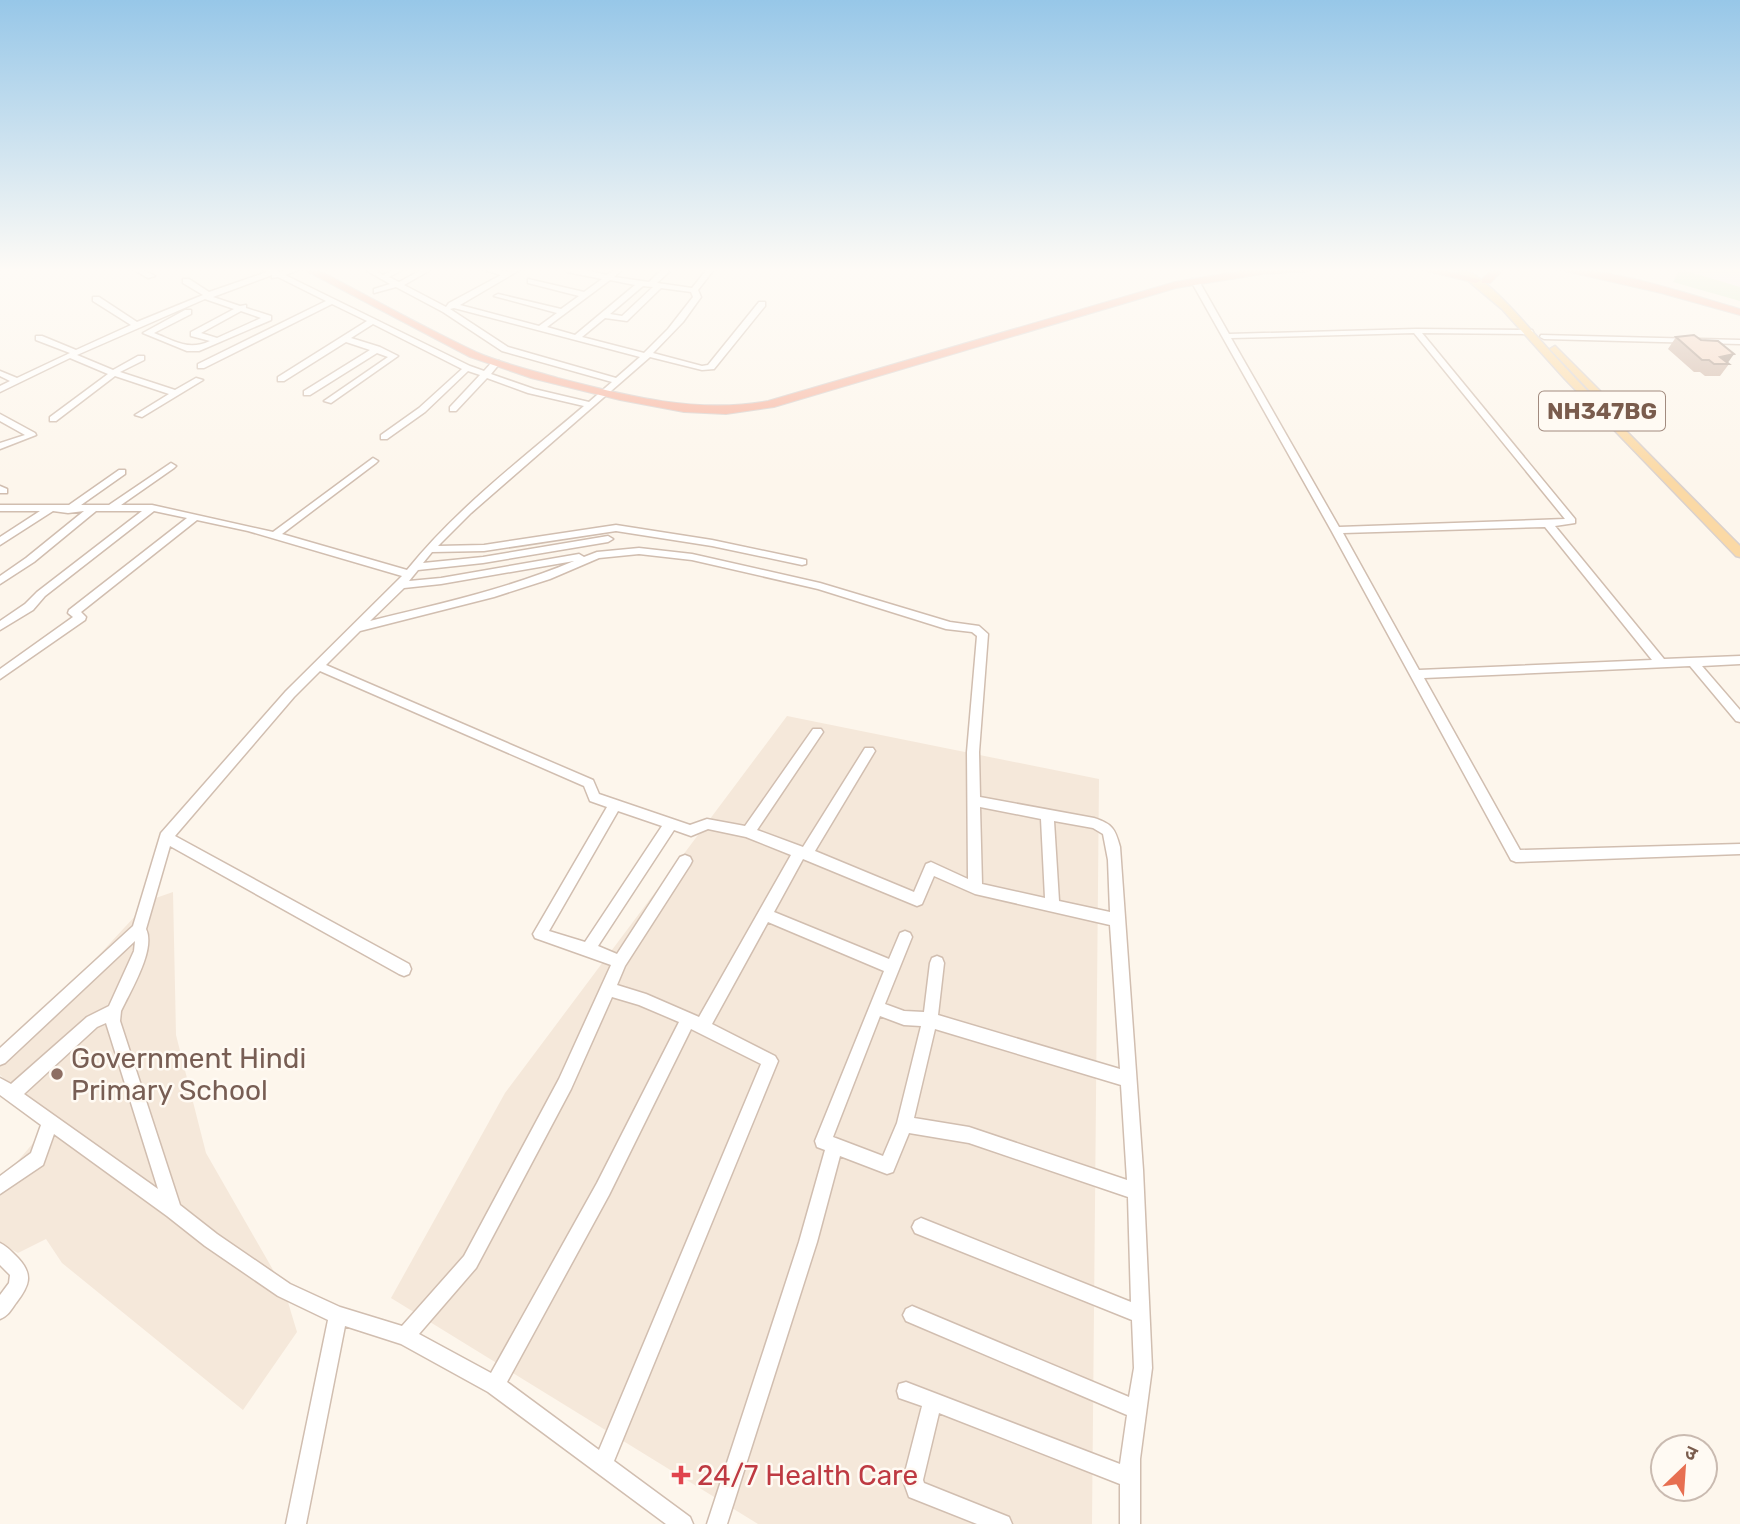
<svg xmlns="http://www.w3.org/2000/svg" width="1740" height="1524" font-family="Rubik,'Noto Sans Devanagari',sans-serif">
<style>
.residential{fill:#f5e8da}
.education{fill:#f3e8fa}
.green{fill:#d8ecc9}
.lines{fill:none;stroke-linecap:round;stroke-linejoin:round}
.minor-casing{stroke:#d1beb0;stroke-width:3}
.major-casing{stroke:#dad1cd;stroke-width:3}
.highway-casing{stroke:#dad1cd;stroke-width:2}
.minor{fill:#fff;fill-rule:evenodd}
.major{fill:#fbd9a5;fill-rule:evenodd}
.highway{fill:#f7b7a3;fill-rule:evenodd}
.wall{fill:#d1b7a8}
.shaded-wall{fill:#aa9588}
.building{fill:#f3d5c3;stroke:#aa9588;stroke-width:2}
.education-dot{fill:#8d6e63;stroke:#fffaf3;stroke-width:2.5}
.health-dot{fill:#e0444e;stroke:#fffaf3;stroke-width:2.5}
.labels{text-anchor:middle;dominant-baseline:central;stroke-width:5;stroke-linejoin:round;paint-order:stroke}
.shield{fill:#fffaf3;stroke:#a28b7f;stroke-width:2}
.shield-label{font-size:23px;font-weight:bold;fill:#7a5c4d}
.near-education-label{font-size:28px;fill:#785e54;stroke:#fffaf3;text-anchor:start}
.near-health-label{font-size:28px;fill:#be3a42;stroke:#fffaf3;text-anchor:start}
</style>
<rect width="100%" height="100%" fill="#fdf6ec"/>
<path class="residential" d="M787,716l312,63 -7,745h-334l-367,-226 114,-205z
M173,892l3,143 30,118 78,136 13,43 -54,78 -181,-147 -16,-24 -28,14 -18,-10v-61l51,-60 -51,-47v-13l150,-162z"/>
<path class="education" d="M1676,268h64v19l-60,-18z"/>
<path class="green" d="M1680,269l60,18v14l-67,-19z"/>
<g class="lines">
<g class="minor-casing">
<path id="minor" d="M131,268h9l15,8 -7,2z
M262,268l14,1 3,3 14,-4h11l-19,7 185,91 14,5 9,-10h6l1,2 -9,11 43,15 55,13 23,-20 -110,-31 -59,-39 -47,-25 -22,6v-4l16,-5 -28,-16h9l12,7 14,-7h9l-17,9 10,5 26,-14h9l-30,17 42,22 3,-4 52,-28 -23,-7h12l17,4 7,-4h9l-63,37 79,21 18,-13 -63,-17 4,-2 63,15 18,-13 -51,-13v-4l56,13 18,-13 -35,-7v-4h9l31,7 9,-7h8l-10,9 35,5 12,-12 -2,-2h9l1,4 -12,11 35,5 16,-20h7l-17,22 3,7 -18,25 -30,31 49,13 6,-1 51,-63h6v4l-51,63 -12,1 -52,-13 -179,156 -33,33 46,-1 132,-20 96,15 90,19 4,1v4l-4,1 -90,-19 -96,-15 -132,20 -52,1 -9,11 60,-6 125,-21 5,3 -5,3 -125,21 -65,7 -9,11 32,-3 138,-24 5,3 13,-5 42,-4 53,6 128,29 130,39 29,4 9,8 -9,118 1,45 114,21c18,6 21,10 26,29l23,323 9,198 -12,91v65h-20v-40l-181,-71 -16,67 1,3 85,34 3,7h-35l-68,-27 -6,-17 19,-74 -23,-8 -2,-7 2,-7 7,-2 214,82 7,-49 -221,-94 -3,-6 3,-6 6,-3 217,91 5,-29 -2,-48 -217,-87 -3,-6 3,-6 6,-3 210,84 -3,-105 -159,-54 -60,-10 -16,39 -6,2 -47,-18 -23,86 -90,282h-20l92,-282 26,-92 -8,-3 -2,-6 69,-170 -116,-49 -56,102 63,32 3,5 -164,400 76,56 3,7h-27l-178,-132 -87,-48 -56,-18 -39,198h-20l42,-204 -50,-24 -73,-50 -38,-30 -113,-82 -11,31 -43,29v-18l31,-23 10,-28 -41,-30v-17l11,6 76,-67 22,-11 25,-55 1,-10 -130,122 -5,2v-17l133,-122 28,-93 125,-142 116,-115 -154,-45 -51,-11 -116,92 5,5 -1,3 -85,59v-10l73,-52 -5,-4 1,-3 118,-92 -33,-7 -109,85 -12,14 -33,20v-9l25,-17 12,-12 105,-81h-46l-62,51 -34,22v-8l26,-18 58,-47 -16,2 -15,-2 -53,34v-8l40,-26h-40v-6h69l50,-35h6v4l-44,31h28l62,-42 5,3 -2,2 -53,37h31l121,27 100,-74 5,3 -2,2 -94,71 125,36c50,-62 116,-112 177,-164l-56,-13 -41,-15 -31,33h-6v-4l30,-32 -12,-4 -43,41 -38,27h-6v-4l38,-27 43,-39 -89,-45 -22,14 29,9 18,9 -67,47 -7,-2 64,-44 -11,-4 -67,42h-6v-4l66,-41 -24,-8 -62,39h-6v-4l89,-56 -35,-17 -128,64h-6v-4l128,-63 -48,-24 -6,1v-3l-59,22 27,9 6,-1v3l25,8v4l-72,31h-12l-44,-18 42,-23h6v4l-37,19c21,8 34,18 56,8l-19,-5v-4l43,-23 -29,-10 -128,56 36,15 25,-14h6v4l-24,12 55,18 21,-12 7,2 -61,37 -7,-2 34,-21 -54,-18 -59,45h-6v-4l58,-43 -38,-16 -70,34v-6l10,-5 -10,-5v-5l17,7 53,-25 -34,-13v-4h6l34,14 55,-25 -38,-24v-4h6l38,25 66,-27 -20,-12v-4h6l20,13 58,-20zM610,280l25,5 -60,50 -28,-8zM643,286l10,1 -31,29 -12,-2zM661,288l30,4 2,5 -25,32 -24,24 -62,-16 23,-19 22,3zM454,308l186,49 -24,21 -108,-31 -58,-38zM241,311l20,7 -44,20 -16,-5zM639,554l53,6 126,29 128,40 26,3 5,4 -10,116 1,127 -37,-17 -5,2 -12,28 -99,-41 60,-100 -2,-3h-8l-62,99 -46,-17 64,-95 2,-3 -2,-3h-8l-68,97 -38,-7 -17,6 -91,-31 -6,-14 -267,-115 34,-34 134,-34 56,-18 49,-21zM574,561c-66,28 -135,43 -204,60l34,-33 37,-4zM320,671l264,115 6,15 17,6 -74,127 2,4 76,27 -52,114 -95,177 -62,70 -62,-19 -50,-23 -73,-50 -37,-29 -60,-184 1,-10c10,-21 35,-62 25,-82l24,-83 229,128 5,2 5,-2 2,-5 -2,-5 -234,-128 119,-139zM980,807l61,12 4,79 -63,-14zM618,811l44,15 -77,116 -36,-11zM1054,821l39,7 10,6 5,26 2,52 -51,-11zM708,829l38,8 45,18 -92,162 -53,-23 -29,-9 8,-19 65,-101 2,-4 -2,-4 -5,-2 -5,2 -63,97 -19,-8 76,-116 17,6zM803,859l114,47 5,-2 12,-28 41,18 135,31 10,144 -182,-54 6,-52 -2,-5 -5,-2 -5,2 -2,5 -6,49 -20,-1 -19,-7 27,-67 -2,-4 -5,-2 -5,2 -11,26 -115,-47zM612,997l27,8 40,17 -82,161 -106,190 -72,-39 57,-66 95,-179zM880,1016l24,9 17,1 -24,97 -14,33 -50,-19zM106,1023l52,166 -134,-95 73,-67zM691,1029l70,35 -162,386 -92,-68 102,-187zM935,1029l186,56 6,95 -158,-53 -55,-9z
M1192,279l7,2 30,53 187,-5 116,1 1,2 -4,2 -107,-1 153,186v4l-20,3 109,133 76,-3v8l-38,2 38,44v12l-4,-1 -46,-55 -266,12 96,172 220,-6v10l-224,8 -5,-2 -180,-330 -140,-249zM1414,333l151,186 -226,8 -108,-189zM1545,527l107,133 -233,10 -76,-137z
M1541,335l199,5v4l-196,-5 -4,-2z
M0,414l35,19 1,2 -36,14v-6l25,-8 -25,-14z
M0,486l7,3v4h-7z
M0,1243c8,4 12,9 18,15 16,17 11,28 -2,45 -5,7 -8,13 -16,16v-24l9,-12 1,-8 -10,-10z"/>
</g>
<g class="major-casing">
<path id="major" d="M1459,269c19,0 59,46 72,61 67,75 139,145 209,216v11l-4,-1 -171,-177 -63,-70 -43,-36z
M1555,346l45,45v4h-6l-42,-44 -2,-2z"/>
</g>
<g class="highway-casing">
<path id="highway" d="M301,268h13c54,28 107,58 162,84 25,11 55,18 82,26 69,18 139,36 210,23l407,-119 85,-14h54l-5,3 -47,3 -86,14 -402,119 -48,7 -42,-2 -64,-12 -89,-22 -61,-21z
M1414,268h21l46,12 -5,3z
M1494,268h11l-15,15h-8v-4z
M1552,268c61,0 129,24 188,41v6l-79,-22z"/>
</g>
<use href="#minor" class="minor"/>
<use href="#major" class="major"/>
<use href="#highway" class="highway"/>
</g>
<path class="wall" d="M1676,337l25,3 28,24 -9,12h-15l-5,-4h-6l-26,-23z"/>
<path class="shaded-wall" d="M1734,354l-7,10 -7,-7z"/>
<path class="building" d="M1694,335l7,5 17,1 16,13 -14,3 9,7h-15l-5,-4h-7l-26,-23z"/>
<linearGradient id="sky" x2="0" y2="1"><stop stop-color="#97c7e8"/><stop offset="0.56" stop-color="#fefbf6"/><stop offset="1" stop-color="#fefbf6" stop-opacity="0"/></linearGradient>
<rect width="1740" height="482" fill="url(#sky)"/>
<circle class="education-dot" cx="57" cy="1074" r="7"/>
<path class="health-dot" d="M677.5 1464.5h7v7h7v7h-7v7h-7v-7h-7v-7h7z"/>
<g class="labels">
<rect class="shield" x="1539" y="391.5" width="126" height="39" rx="5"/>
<g class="shield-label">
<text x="1602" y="411">NH347BG</text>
</g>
<g class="near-education-label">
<text x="71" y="1058">Government Hindi<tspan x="71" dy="32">Primary School</tspan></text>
</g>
<g class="near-health-label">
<text x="697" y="1475">24/7 Health Care</text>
</g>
</g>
<g transform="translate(1684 1468) rotate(25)"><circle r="33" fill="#fffaf3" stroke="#cabbb1" stroke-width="2"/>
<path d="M0-5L12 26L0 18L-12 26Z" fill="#e76f51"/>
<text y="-10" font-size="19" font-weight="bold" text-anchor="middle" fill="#7a5c4d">उ</text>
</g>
</svg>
